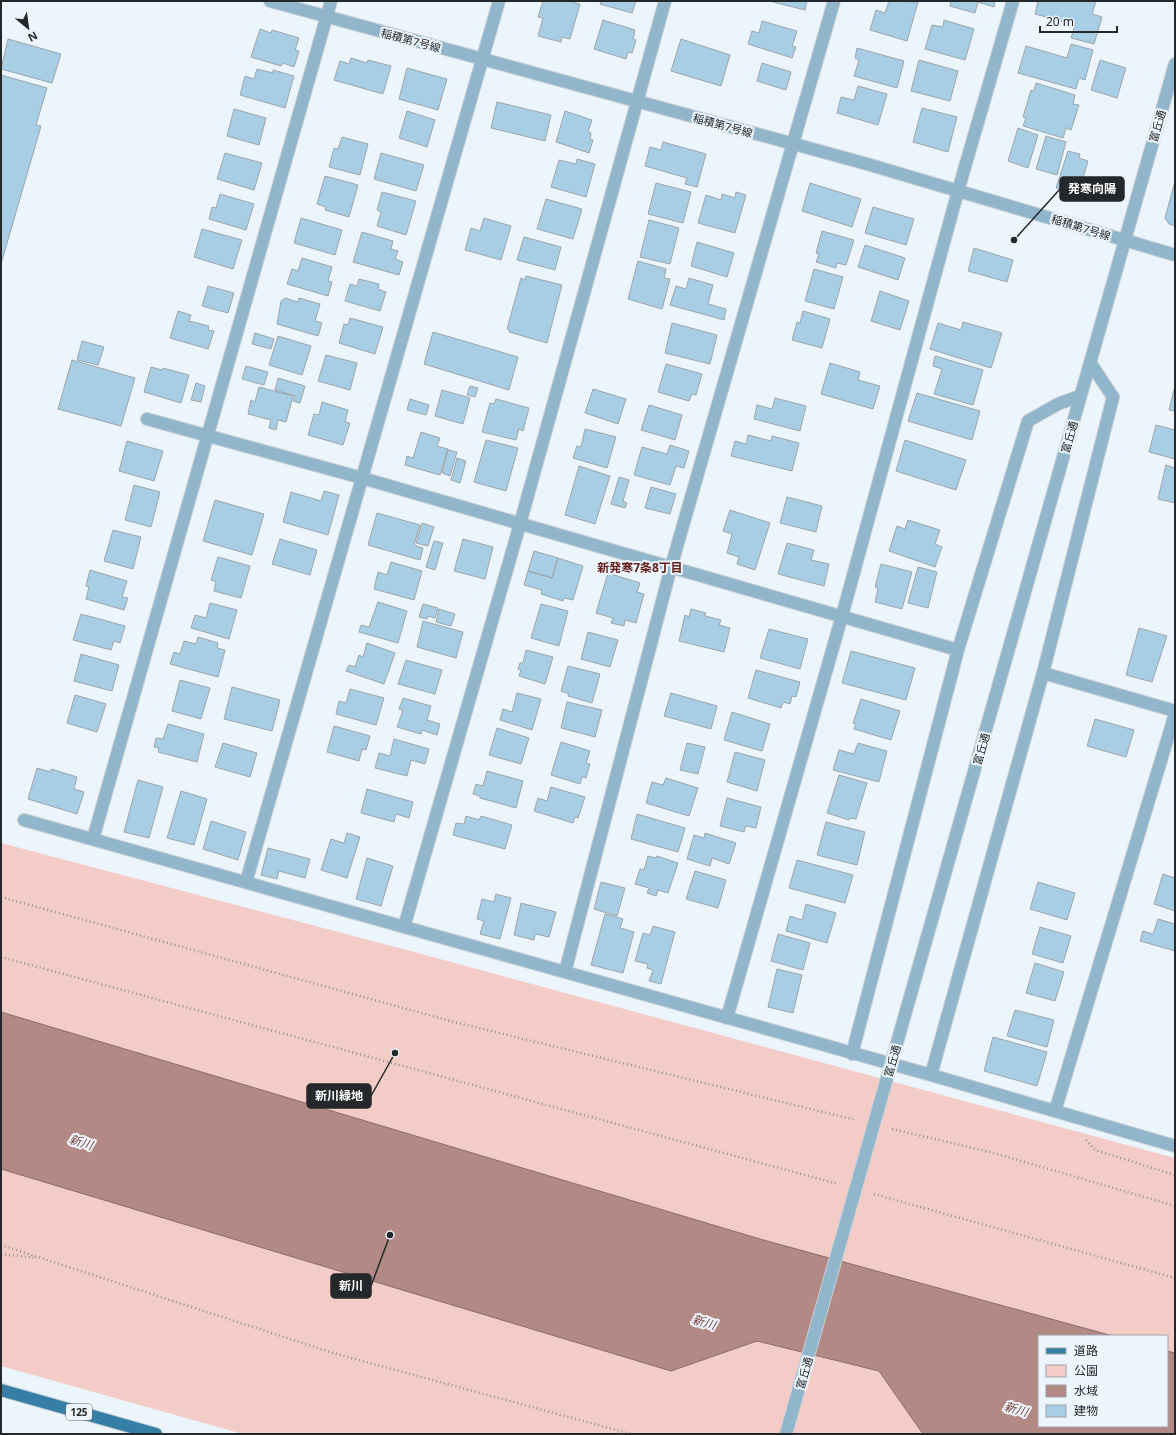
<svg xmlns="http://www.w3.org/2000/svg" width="1176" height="1435" font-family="'Noto Sans','Noto Sans JP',sans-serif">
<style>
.green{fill:#f4ccc7;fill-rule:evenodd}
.water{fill:#b28984;stroke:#886c69}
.building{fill:#a8cee5;stroke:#9ca5aa}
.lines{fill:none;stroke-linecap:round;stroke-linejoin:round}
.minor-casing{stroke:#c8d0d5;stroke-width:14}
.tertiary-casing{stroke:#c8d0d5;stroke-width:14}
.primary-casing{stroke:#c8d0d5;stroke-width:14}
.path{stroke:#8b9195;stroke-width:2.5;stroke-dasharray:1 3;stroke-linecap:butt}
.minor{stroke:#91b5cb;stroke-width:12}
.tertiary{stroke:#91b5cb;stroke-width:12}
.primary{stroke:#357fa7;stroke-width:12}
.tertiary-bridge-casing{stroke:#c8d0d5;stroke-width:14;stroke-linecap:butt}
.tertiary-bridge{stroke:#91b5cb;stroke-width:12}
.labels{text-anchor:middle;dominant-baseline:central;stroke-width:4;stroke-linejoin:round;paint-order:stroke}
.shield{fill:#ecf5fb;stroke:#616669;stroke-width:1}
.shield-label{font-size:10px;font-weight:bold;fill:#25282a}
.street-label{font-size:11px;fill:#25282a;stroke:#ecf5fb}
.neighbourhood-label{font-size:12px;font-weight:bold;fill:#65201e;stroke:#ecf5fb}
.water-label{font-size:12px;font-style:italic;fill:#7d433e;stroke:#ecf5fb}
.leader{fill:none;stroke:#25282a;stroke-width:1.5}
.callout-dot{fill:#25282a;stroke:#ecf5fb;stroke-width:1.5}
.callout{fill:#25282a;stroke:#25282a;stroke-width:1.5}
.callout-label{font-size:12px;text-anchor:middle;font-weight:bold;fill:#fff}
</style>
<rect width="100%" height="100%" fill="#ecf5fb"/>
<path class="green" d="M1,843l402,106 772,209v276h-932l-242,-68zM1039,1336h128v90h-128z"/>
<path class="water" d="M1,1012l759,227 353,97h-74v90h128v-75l8,2v81h-252l-44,-63 -122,-30 -86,30 -670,-202z"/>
<path class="building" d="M543,1h25l12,3 -10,35 -8,-2 -1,5 -23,-6 5,-18 -5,-1z
M601,1h35l-4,12 -32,-9z
M769,1h38l-2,9z
M889,1l29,1 -11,39 -37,-11 6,-20 9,3z
M951,1h44l-1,6 -16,-5 -3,11 -25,-7z
M1038,1h58l-4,13 10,3 -8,27 -23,-6 4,-13 -40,-11z
M603,20l32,10 -2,9 3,1 -4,13 -4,-1 -2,7 -32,-10z
M944,20l30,9 -9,31 -40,-11 7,-24 11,2z
M762,21l35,10 -5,15 4,1 -4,11 -44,-14 4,-13 7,2z
M260,29l11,4 1,-3 27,8 -4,12 4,1 -5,16 -11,-4 -2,3 -30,-9z
M8,39l53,15 -9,29 -51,-14z
M681,39l49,16 -9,31 -50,-15z
M1071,44l22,6 -8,30 -6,-2 -3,11 -58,-16 8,-27 41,12z
M857,48l47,13 -7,27 -43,-12 5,-16 -4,-2z
M351,58l16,5 1,-3 23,6 -8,28 -49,-14 6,-19 9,3z
M919,60l39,11 -8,30 -39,-10z
M1100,60l26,8 -9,30 -26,-8z
M762,63l29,9 -5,18 -29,-9z
M407,68l40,11 -9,31 -39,-11z
M257,69l16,4v-3l21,6 -9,32 -45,-13 5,-19 9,3z
M1,75l46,13 -11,37 5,1 -40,138z
M1036,83l39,12 -2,9 6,1 -8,25 -5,-2 -3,10 -40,-12 3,-8 -3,-1 8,-27 3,1z
M858,86l29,8 -9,31 -41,-12 4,-16 13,3z
M497,102l54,13 -6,26 -54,-13z
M922,108l35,9 -9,35 -35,-10z
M234,109l32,9 -7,27 -32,-9z
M407,111l28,9 -8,27 -28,-9z
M565,111l27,9 -4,12 3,1 -1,6 3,1 -4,13 -33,-11z
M1018,128l20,7 -10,33 -20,-7z
M1046,136l20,6 -9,33 -21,-6z
M342,137l26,7 -8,31 -31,-8 5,-19 4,1z
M663,142l43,12 -9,33 -12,-3 2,-6 -42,-12 5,-19 11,3z
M1068,151l12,3 -1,4 9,3 -8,27 4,2 3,7 -31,-9z
M225,153l37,10 -8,27 -37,-11z
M381,153l43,12 -8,26 -42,-12z
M577,159l18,5 -9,33 -35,-10 8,-27 17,4z
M325,176l33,9 -9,32 -24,-7 1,-3 -9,-3z
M1175,181v45l-6,-2 -4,-6z
M656,183l35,9 -8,31 -35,-9z
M810,183l51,16 -9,28 -50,-16z
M382,192l34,9 -10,34 -29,-9 4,-14 -4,-2z
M736,192l10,3 -11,38 -37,-10 8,-28 15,5 1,-6 13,4z
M220,194l34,10 -8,26 -37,-11 3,-12 4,1z
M546,199l36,10 -9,30 -36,-10z
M873,207l41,12 -8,26 -41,-12z
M301,218l41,12 -7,25 -41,-12z
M484,218l27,8 -10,34 -36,-10 6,-22 9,3z
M649,220l30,8 -9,36 -30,-7z
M202,229l40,11 -9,29 -39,-12z
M822,231l32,9 -8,25 -9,-2 -1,5 -20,-6 3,-8 -3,-1z
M362,232l31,9 -2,8 7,2 -3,8 8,3 -4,13 -46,-13z
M524,237l37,10 -6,23 -38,-10z
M697,242l37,11 -7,24 -36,-11z
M865,245l40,13 -7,22 -40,-13z
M974,248l39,12 -6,22 -39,-11z
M302,258l30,9 -4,14 4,1 -4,14 -41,-12 5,-15 6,2z
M638,261l28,8 -2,9 6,1 -8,30 -34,-10z
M814,269l29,8 -9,32 -29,-8z
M526,276l36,9 -15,58 -38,-11 1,-2 -3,-1 14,-51 4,2z
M689,278l24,7 -5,19 18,5 -2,11 -54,-15 6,-19 10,3z
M359,279l20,5 -1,5 8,3 -6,19 -35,-10 5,-17 7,2z
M208,286l26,7 -6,20 -26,-7z
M880,291l29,10 -9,29 -29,-9z
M285,298l13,4 1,-4 21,6 -5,17 7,2 -4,13 -41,-12 4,-23z
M178,311l13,4 -2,6 20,5 -1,4 6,1 -6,18 -38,-11z
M803,311l27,8 -8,29 -30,-8 5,-18 3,1z
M350,318l33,9 -8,27 -36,-11 5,-19 4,1z
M963,322l39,11 -11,35 -61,-19 8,-26 23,7z
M672,323l45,12 -7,29 -45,-11z
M433,332l85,25 -9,33 -85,-26z
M255,333l19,6 -3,10 -19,-5z
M278,336l33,10 -9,29 -33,-10z
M82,341l22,6 -6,18 -21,-5z
M326,355l31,8 -7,27 -32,-9z
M935,356l48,14 -10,35 -39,-11 8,-25 -9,-3z
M72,360l63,18 -14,48 -63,-17z
M830,363l30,9 -2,8 22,6 -7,23 -52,-15z
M666,364l36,10 -6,21 -4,-1 -3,7 -31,-9z
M246,366l22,6 -4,13 -22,-6z
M151,367l11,3 1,-2 26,7 -8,28 -37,-11z
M278,378l27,8 -5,17 -7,-2 2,-5 -20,-6z
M196,383l9,3 -4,16 -10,-2z
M470,386l8,2 -3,9 -8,-2z
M1175,386v25l-6,-1z
M259,387l34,9 -7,26 -8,-2 -2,10 -7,-2 2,-8 -23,-6 3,-14 4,2z
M593,389l33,10 -8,25 -33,-11z
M442,390l28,8 -7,26 -28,-8z
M917,393l63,18 -8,29 -64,-19z
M775,398l31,8 -6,25 -46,-12 3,-14 15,4z
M410,399l19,6 -3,10 -19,-5z
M496,399l33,9 -6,23 -4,-2 -3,11 -34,-8 8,-29 4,1z
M322,402l26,8 -3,12 5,1 -7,22 -35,-10 6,-21 5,1z
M649,405l33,10 -7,25 -34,-10z
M1156,425l19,5v29l-26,-7z
M585,429l31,8 -9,31 -34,-10 4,-12 4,1z
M421,432l19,6 -3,8 11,3 -8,26 -35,-10 2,-9 6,2z
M748,435l23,6 1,-5 27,7 -7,28 -61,-15 4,-15 11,3z
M486,440l32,8 -12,43 -32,-9z
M905,440l61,20 -10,30 -60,-19z
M127,441l36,10 -9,30 -35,-10z
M670,445l19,6 -5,17 -8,-2 -6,19 -36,-10 8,-28 25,7z
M448,450l9,2 -7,24 -8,-3z
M457,458l9,3 -6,22 -9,-3z
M1166,465l9,3v35l-17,-4z
M579,466l31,10 -15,48 -30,-9z
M619,477l10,3 -6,21 4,2 -2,5 -14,-4z
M134,485l26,7 -9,35 -26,-7z
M651,487l25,7 -6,20 -25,-6z
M324,491l15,4 -11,40 -45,-13 8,-30 30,9z
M787,497l35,9 -6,26 -36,-9z
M215,500l49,14 -12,41 -49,-14z
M730,510l40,13 -15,47 -18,-6 2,-7 -12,-4 5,-19 -9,-3z
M377,513l43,12 -6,20 9,3 -3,12 -52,-15z
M908,520l32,10 -5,14 7,3 -7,20 -46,-16 8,-25 8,3z
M422,523l12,4 -6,19 -12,-3z
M113,530l28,7 -8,32 -29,-8z
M280,539l37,11 -7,25 -38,-11z
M463,539l30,8 -8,32 -31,-8z
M434,541l9,2 -8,27 -9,-3z
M787,543l27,7 -3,10 18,4 -5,22 -46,-12z
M534,551l24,7 -6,20 -24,-7z
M218,557l32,9 -9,32 -27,-7 2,-9 -5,-2z
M558,558l25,8 -10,34 -9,-2 -1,3 -22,-7 1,-4 -18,-5 4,-14 24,7z
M391,562l31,9 -8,29 -40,-11 4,-17 9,3z
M881,564l31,8 -10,37 -27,-7 3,-14 -3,-1z
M918,567l19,5 -9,36 -20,-5z
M90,570l37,11 -5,16 6,1 -4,12 -38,-11 3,-12 -3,-1z
M608,573l32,10 -3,9 7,2 -8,29 -11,-3 -1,6 -13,-3 2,-5 -17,-5z
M378,602l29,9 -9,32 -39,-11 2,-7 8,2z
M210,603l27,7 -8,29 -38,-11 4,-13 11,3z
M423,604l15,4 -3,10 -7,-2 -1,3 -8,-2z
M541,604l27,7 -9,35 -28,-8z
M439,609l16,5 -4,12 -15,-4z
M691,609l15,4 -1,3 16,4 -2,5 11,3 -6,24 -45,-11 6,-26 4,2z
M81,614l44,12 -5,17 -6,-2 -3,9 -38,-10z
M423,621l40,11 -7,26 -39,-11z
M1139,628l28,8 -15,46 -26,-7z
M769,629l39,10 -8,30 -40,-11z
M588,632l30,8 -8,27 -29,-8z
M198,637l20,6 -1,5 8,2 -7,27 -48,-13 4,-12 6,2 4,-13 12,3z
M367,643l28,10 -11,31 -38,-13 3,-6 6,2 4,-12 4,2z
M526,650l27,7 -8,27 -26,-8 2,-6 -3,-1 2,-6h3z
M851,651l64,17 -9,32 -64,-17z
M81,654l38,11 -7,26 -38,-10z
M406,660l36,10 -7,24 -37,-10z
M568,666l32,8 -8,29 -24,-7 1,-2 -8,-3z
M756,670l44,12 -4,15 -4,-1 -2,8 -7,-2 -2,6 -33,-10z
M180,680l30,8 -9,31 -29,-8z
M232,687l48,13 -8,31 -48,-12z
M350,689l34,9 -8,27 -40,-11 3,-13 7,2z
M517,693l24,6 -9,31 -32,-10 3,-11 9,3z
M671,693l46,13 -6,23 -47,-13z
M75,695l31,9 -9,28 -30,-9z
M403,698l28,8 -4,14 13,4 -3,11 -15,-5 -1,4 -24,-7 6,-17 -4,-1z
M861,699l39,12 -9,29 -37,-11 2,-5 -3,-1z
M567,702l35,8 -7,27 -34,-9z
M732,712l38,12 -8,27 -38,-11z
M1095,719l39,11 -8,27 -39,-11z
M168,724l36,10 -7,28 -39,-10 1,-4 -5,-1 2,-9 7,1z
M334,726l36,10 -4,14 -4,-1 -3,12 -32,-9z
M497,728l32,10 -8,26 -32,-9z
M394,739l35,10 -4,15 -14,-4 -4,16 -32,-8 4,-15 11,3z
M561,742l29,9 -4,12 4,1 -4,14 -4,-1 -2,7 -29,-9z
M223,743l34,10 -7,24 -35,-10z
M687,743l18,4 -7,27 -18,-4z
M858,743l29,8 -8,31 -46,-12 6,-20 15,4z
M735,752l30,8 -8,31 -30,-9z
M37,768l14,4v-3l26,8 -3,12 10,3 -7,22 -49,-15z
M487,771l36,10 -7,27 -36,-10v-2l-7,-2 3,-10 7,2z
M839,775l28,8 -11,36 -6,-1 -1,2 -22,-7z
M666,778l32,10 -9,28 -43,-13 6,-21 11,3z
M138,780l25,7 -14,51 -25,-6z
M551,787l34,10 -7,21 -3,-1 -2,6 -39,-12 4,-13 9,3z
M367,789l46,13 -4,16 -13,-4 -2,8 -33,-9z
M181,791l26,8 -13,46 -27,-7z
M727,798l34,9 -5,21 -10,-2 -2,6 -24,-6z
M637,814l48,14 -7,24 -47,-13z
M466,816l13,4 2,-4 31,9 -7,24 -52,-14 3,-12 8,1z
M211,821l35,11 -8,28 -35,-11z
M826,822l39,10 -8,33 -40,-10z
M347,833l13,4 -13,41 -26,-8 10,-31 13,4z
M705,833l31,10 -7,21 -17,-6 -2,8 -23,-7 7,-24 10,3z
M268,848l42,11 -5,19 -26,-7 -2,8 -16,-4z
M648,856l8,2 1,-2 21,7 -10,30 -10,-3 -2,6 -9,-3 2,-5 -14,-4 5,-15 4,1z
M367,858l26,8 -12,40 -25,-7z
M797,860l56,15 -8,28 -56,-15z
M695,871l31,9 -8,28 -32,-9z
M1163,874l12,4v33l-21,-7z
M601,882l24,6 -8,28 -23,-7z
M1038,882l37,11 -8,27 -37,-11z
M496,894l15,4 -11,41 -20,-5 4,-13 -7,-2 5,-20 12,3z
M521,903l35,9 -7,25 -14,-3 -1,6 -20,-5z
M806,904l30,9 -9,30 -41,-12 4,-15 12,4z
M605,914l18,5 -3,9 14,4 -11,41 -32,-8z
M1158,919l17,5v27l-35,-10 3,-10 10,3z
M653,926l22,6 -14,52 -12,-3 4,-11 -6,-2 1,-4 -13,-3 8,-28 7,2z
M1040,927l31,9 -8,27 -31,-9z
M778,934l32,9 -7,27 -32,-9z
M1035,963l29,9 -9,29 -29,-8z
M777,969l25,6 -9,38 -25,-6z
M1015,1010l39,10 -7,27 -40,-11z
M993,1037l54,15 -10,34 -53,-15z"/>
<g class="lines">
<g class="minor-casing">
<path id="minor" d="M147,419l215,59 596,172
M1043,673l132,38
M24,820l907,255 244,71
M93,839l238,-838
M246,882l253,-881
M404,927l116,-403 145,-523
M565,972l106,-405 163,-566
M727,1018l115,-402 116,-425 55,-190
M852,1054l106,-404 70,-229 30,-17 22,-8
M931,1075l112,-402 70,-276 -22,-33
M1055,1111l120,-397"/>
</g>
<g class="tertiary-casing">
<path id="tertiary" d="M270,1l597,163 308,91
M1059,472l116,-408"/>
</g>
<g class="primary-casing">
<path id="primary" d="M1,1390l155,44"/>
</g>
<path class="path" d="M1,897l453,125 402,98
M1,957l837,227
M892,1129l102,24 181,53
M1086,1140l9,10 80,25
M874,1194l301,84
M1,1245l332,108 298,81
M1,1254l36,4"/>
<use href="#minor" class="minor"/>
<use href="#tertiary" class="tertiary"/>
<use href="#primary" class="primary"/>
<g class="tertiary-bridge-casing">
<path id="tertiary-bridge" d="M786,1434l273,-962"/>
</g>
<use href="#tertiary-bridge" class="tertiary-bridge"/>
</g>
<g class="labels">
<rect class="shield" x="66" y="1404" width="26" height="16" rx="3"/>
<g class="shield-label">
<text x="79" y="1412">125</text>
</g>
<g class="street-label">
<text transform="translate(411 40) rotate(15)">稲積第7号線</text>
<text transform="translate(723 125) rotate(15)">稲積第7号線</text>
<text transform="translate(1157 126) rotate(-74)">富丘通</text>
<text transform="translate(1081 227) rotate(17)">稲積第7号線</text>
<text transform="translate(1069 437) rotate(-74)">富丘通</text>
<text transform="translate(981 749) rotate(-74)">富丘通</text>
<text transform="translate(892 1061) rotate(-74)">富丘通</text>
<text transform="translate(804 1373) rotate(-74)">富丘通</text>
</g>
<g class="neighbourhood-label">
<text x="640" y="567">新発寒7条8丁目</text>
</g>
<g class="water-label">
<text transform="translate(81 1142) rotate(17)">新川</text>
<text transform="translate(704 1322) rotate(16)">新川</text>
<text transform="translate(1016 1409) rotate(16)">新川</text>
</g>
</g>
<path class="leader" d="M1014 240L1060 189M395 1053L371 1096M390 1235L371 1286"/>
<g class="callout-dot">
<circle cx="1014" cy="240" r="4"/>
<circle cx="395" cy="1053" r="4"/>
<circle cx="390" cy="1235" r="4"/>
</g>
<g class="callout">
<rect x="1060" y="177" width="64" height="24" rx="4"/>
<rect x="307" y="1084" width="64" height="24" rx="4"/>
<rect x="331" y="1274" width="40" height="24" rx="4"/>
</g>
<g class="callout-label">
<text x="1092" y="193">発寒向陽</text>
<text x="339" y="1100">新川緑地</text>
<text x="351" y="1290">新川</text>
</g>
<rect width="1176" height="1435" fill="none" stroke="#25282a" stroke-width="4"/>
<rect x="1038" y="1335" width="130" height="92" fill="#ecf5fb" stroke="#9ca3a7"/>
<rect x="1046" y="1348" width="20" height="6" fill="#357fa7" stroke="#9ca3a7"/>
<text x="1074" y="1355" font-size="12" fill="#25282a">道路</text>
<rect x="1046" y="1365" width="20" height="12" fill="#f4ccc7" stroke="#9ca3a7"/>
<text x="1074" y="1375" font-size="12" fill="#25282a">公園</text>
<rect x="1046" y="1385" width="20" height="12" fill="#b28984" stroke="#9ca3a7"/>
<text x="1074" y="1395" font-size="12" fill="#25282a">水域</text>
<rect x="1046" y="1405" width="20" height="12" fill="#a8cee5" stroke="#9ca3a7"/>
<text x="1074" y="1415" font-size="12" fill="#25282a">建物</text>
<g transform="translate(28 28) rotate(151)" stroke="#ecf5fb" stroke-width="3" paint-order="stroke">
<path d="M0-3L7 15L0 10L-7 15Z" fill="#25282a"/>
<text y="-6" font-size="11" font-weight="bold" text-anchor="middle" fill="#25282a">N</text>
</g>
<path d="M1040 26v6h77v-6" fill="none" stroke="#25282a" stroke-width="2"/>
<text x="1046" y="26" font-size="12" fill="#25282a" stroke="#ecf5fb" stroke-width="3" paint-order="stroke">20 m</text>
</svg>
